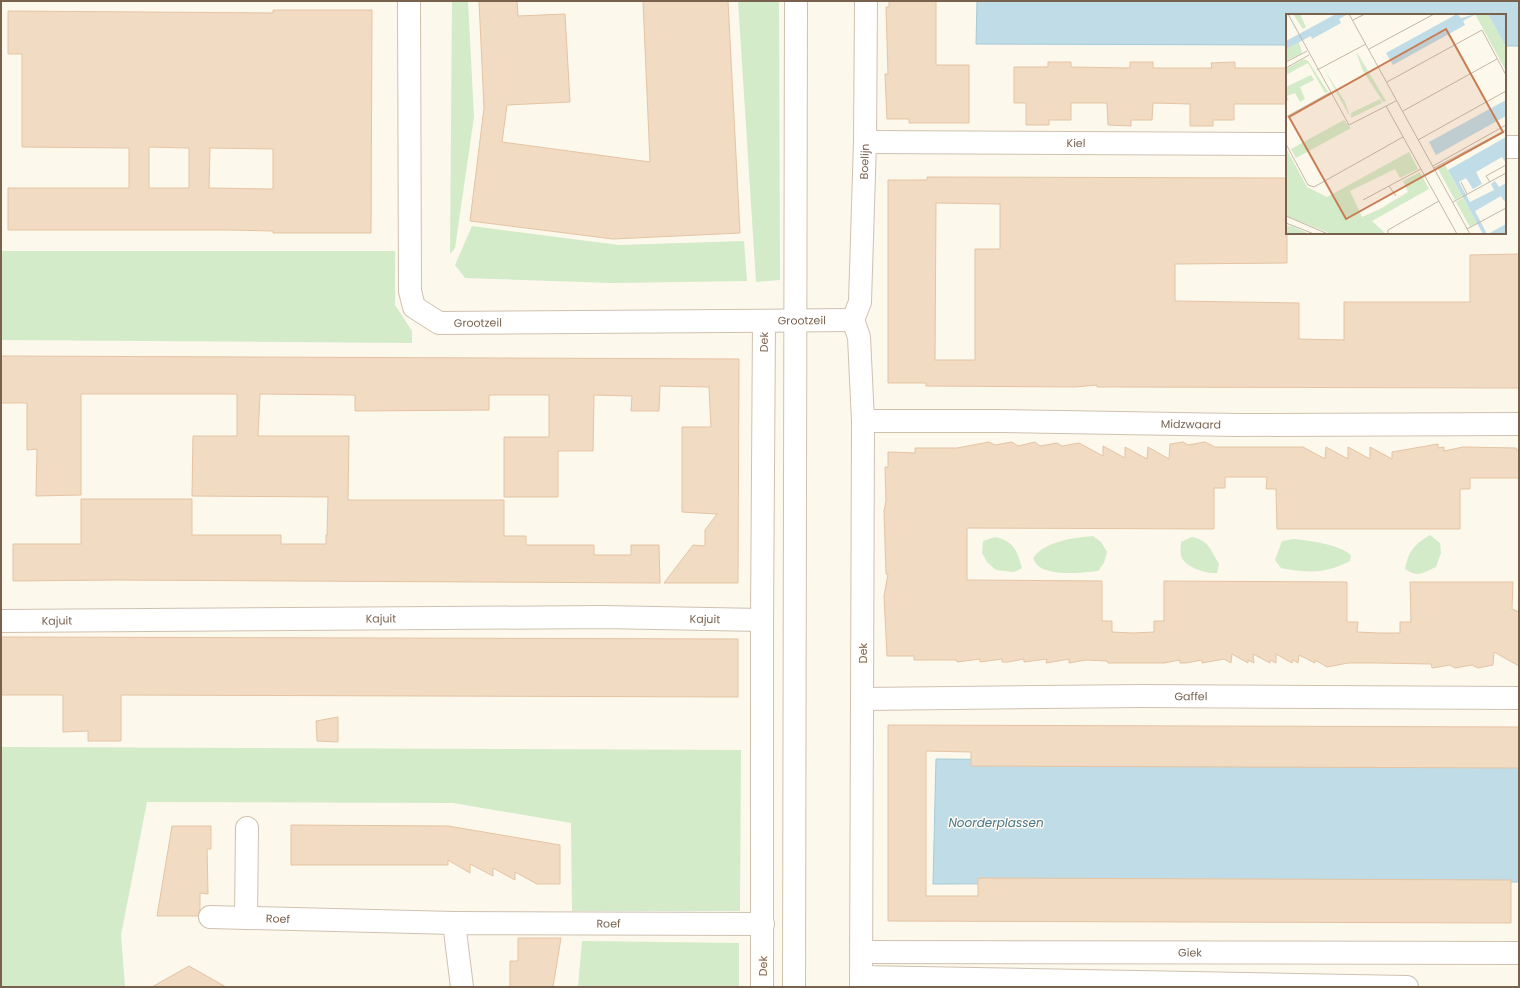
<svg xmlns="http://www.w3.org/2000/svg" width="1520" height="988" font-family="Poppins,sans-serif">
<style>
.green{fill:#d3ebc9}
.water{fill:#bfdce7;stroke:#a5cad8}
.building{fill:#f1dbc3;stroke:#e4c4a4;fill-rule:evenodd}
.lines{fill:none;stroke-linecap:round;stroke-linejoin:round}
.minor-casing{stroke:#cfc1b0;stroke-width:24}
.minor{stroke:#fff;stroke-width:22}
.labels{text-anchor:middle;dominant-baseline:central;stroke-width:3;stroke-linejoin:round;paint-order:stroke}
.street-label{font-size:11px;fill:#78624e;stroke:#fffbf2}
.water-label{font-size:12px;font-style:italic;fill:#47778b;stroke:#fffbf2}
.inset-road{fill:none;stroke:#c3b8a7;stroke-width:1}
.view{fill:#c87c52;fill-opacity:0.15;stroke:#c87c52;stroke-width:2}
.inset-edge{fill:none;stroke:#78624e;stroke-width:2}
</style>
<rect width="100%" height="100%" fill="#fcf8eb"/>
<path class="green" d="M452,1h16l6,116 -19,131 -5,6z
M738,1h41l1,279 -24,2z
M472,226l147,19 125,-4 3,40 -135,2 -147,-5 -10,-13z
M1,251h394v54l17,26v12l-411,-3z
M1430,535l10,8 1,10 -5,14c-13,6 -18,11 -31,2 4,-19 9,-24 25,-34z
M1093,536l8,6 6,10 -3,11 -6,8c-16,2 -47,5 -60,-5 -2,-2 -4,-6 -5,-8 12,-17 40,-20 60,-22z
M995,537c19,4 22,14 27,31l-8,4 -18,-2 -9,-8 -5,-9 1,-12z
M1192,537c17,3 19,14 27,27l-2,9c-10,1 -34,-6 -36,-18 -1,-4 0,-9 0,-13z
M1294,539c17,2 44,5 57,16l-1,6c-25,13 -42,12 -69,7l-6,-8 7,-19z
M1,747l740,3 -1,161h-168l-1,-88 -118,-20 -306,-1 -26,133 4,52h-124z
M582,941l157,2v44h-161z"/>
<path class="water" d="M977,1h542v45h-14v-31h-218v30l-311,-1z
M936,759l583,5v118l-586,2z"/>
<path class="building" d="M479,1h38l1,15 47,-2 5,88 -63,3 -5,37 148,20 -7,-161h85l12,232 -127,6 -143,-18 14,-113z
M889,1h47v64h33v58h-60v-4h-22l-2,-45h3l-2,-67h3z
M273,10h99l-1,223h-98v-2l-44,-1h-221v-42h121v-40l-107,-1v-93h-14v-43l265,2zM149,147l40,1v40h-40zM210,148l63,1v40l-64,-1z
M1048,62h23v5l59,1v-6h23v6h59l-1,-5 24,-1v6h52v36h-53v16h-21v6h-23v-22l-37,-1 -1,17h-21v6l-23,-1 -1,-22h-36v17h-22v5h-23v-22h-12v-36h34z
M927,177l360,1v85l-112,1v37l124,2v36l45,1v-38h126v-47l49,-1v134l-400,-1h-22v-2l-22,2 -149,-1v-3h-38v-203h39zM936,203l64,1v45h-25v111h-40z
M1,356l738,3 -1,224h-74l29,-38 12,1v-16l12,-16 -35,-2v-85h29l-2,-40 -49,-1 -1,25h-28l1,-15 -38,-1 -1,56h-35v46h-54v-60h45v-42h-60v15l-134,1v-16l-95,-1 -2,42h91l-1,64h156v36h22v9h68v10h37v-10h28l1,38 -544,-3 -103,1v-37h68v-45h111v36h89v9h45v-9h1l1,-38 -136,-1 1,-60h44v-42h-156v101l-45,1 1,-47 -10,1v-47h-26z
M989,442l6,3 17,-3 6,4 17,-4 5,4 17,-3 5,3 17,-3 24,13v-10l22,12v-11l22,12 1,-12 21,12 1,-15 13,-2 5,3 17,-3 10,5h88l22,12 1,-12 22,12v-12l22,12v-12l22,12v-7l46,-8v4l6,-1v4l19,-4 53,1 1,2h2v28h-49v11h-10v40h-183l-1,-40h-10l1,-12h-42v11h-11v41l-247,-1v52l135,1v40h10v11l21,1 21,-1v-11h10v-40l183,1v40h11l-1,10 22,1h21v-11h11l-1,-40h103l-1,27 7,3v54l-25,-14 -1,13 -15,3 -6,-3 -17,3 -5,-3 -18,3 -1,-4 -52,-1h-31l-21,4 -12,-7v3l-16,-8 -1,8 -5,-3 -1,3 -16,-9v9l-6,-3v3l-17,-9 1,9 -6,-3v3l-16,-9 -1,9 -7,-4 -22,4v-3l-16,3h-6v-3l-16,3h-56l-1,-2 -21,-1 -17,3v-4l-17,3 -6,1 1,-4 -23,3v-3l-16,3h-6v-3l-22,3v-3l-23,3v-2h-43v-4h-27l-3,-60 4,-22h-2l-2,-63 2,-10 -1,-34h3v-15l27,1v-5h42z
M1,637l737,2v58l-617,-2v46h-33v-10l-25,1v-37h-62z
M338,717v25l-21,-1 -1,-20z
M888,725l631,2v41l-548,-2v-14l-45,-1v145h52v-18l533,2v43l-623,-2z
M291,825l157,1 112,19v39h-23l-22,-12v8l-22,-12v8l-23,-12v9l-22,-13v5h-157z
M172,826h39v23h-4l1,45 -8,-1v17l-2,6h-41z
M518,938h43l-8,49h-43v-26h8z
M189,966l37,21h-74z"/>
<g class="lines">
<g class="minor-casing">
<g id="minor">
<path id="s1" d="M409,1l1,290 4,16 25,16 414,-3"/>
<path id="s2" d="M865,142l422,2"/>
<path d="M1505,147h14"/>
<path d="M853,320l6,17 4,84 -2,566"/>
<path id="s3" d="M853,320l7,-18 5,-160 1,-141"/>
<path id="s4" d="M863,421h138l236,4 282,-1"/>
<path id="s5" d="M1,621l601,-4 160,3"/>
<path id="s6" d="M863,699l279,-3 377,2"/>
<path id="s7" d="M210,917l244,6"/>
<path d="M246,918l1,-90"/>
<path id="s8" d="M861,952l658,1"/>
<path d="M861,977l546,10"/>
<path id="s9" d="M462,987l-8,-64 309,1"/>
<path id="s10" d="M762,987v-367l2,-299"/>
<path d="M794,987l2,-986"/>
</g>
</g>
<use href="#minor" class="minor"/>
</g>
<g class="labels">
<g class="street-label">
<text stroke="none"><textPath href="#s2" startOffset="211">Kiel</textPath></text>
<text stroke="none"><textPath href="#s3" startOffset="160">Boelijn</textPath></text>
<text stroke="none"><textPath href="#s1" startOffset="699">Grootzeil</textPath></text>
<text stroke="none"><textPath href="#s1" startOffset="375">Grootzeil</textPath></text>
<text stroke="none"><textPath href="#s10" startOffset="645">Dek</textPath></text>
<text stroke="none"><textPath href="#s4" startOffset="328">Midzwaard</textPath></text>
<text stroke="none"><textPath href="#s5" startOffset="380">Kajuit</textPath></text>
<text stroke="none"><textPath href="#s5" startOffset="704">Kajuit</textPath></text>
<text stroke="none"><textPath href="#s5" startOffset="56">Kajuit</textPath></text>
<text transform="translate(863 653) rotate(-90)">Dek</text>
<text stroke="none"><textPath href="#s6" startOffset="328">Gaffel</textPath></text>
<text stroke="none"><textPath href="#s7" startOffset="68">Roef</textPath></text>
<text stroke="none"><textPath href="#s9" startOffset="219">Roef</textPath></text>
<text stroke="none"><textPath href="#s8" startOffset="329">Giek</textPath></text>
<text transform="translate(763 966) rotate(-89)">Dek</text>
</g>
<g class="water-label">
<text x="996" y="822">Noorderplassen</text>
</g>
</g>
<g transform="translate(1286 14)">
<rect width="220" height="220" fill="#fcf8eb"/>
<path d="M7,0h7l6,13 -3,2zM189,0h13l18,33v24zM13,28l3,11 -16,8v-12zM70,37l30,50 -3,1 -21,-33zM18,45l4,2 20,31 -3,1 -17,-30 -22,12v-6zM38,55l21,33 5,15zM25,61l3,5 -14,7 5,12 -5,3 -5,-9 -8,3 2,4 -3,1v-14zM94,85l2,4 -31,15v-5zM58,106l7,8 -55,30 -5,-9zM0,134l21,39 20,10 82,-45 9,17 -18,9 -5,-9 -45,22 12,26 18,-8 28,-17 -5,-11 17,-9 9,17 -57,32 14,13h-54l-46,-18zM159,151l17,31 -7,4 -17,-31zM177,184l14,25 -7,4 -14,-25zM0,211l8,2 15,7h-23z" fill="#d3ebc9"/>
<path d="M50,0h12l-9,5 2,4 -29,16 -1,-3 -25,13v-8zM171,0l4,4 15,-4 -13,7 2,4 -72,40 -7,-12zM202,0h18v33zM220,86v16l-70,39 -7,-13zM220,123v26l-4,-6 -26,15 6,12 -9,5 -7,-11 -7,4 11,20 24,-12 -3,-6 4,-3 4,6 7,-4v17l-2,1 -3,-5 -26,15 12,23h-4l-35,-64zM220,210v10h-18z" fill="#bfdce7"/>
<path class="inset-road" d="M2,0l61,111 47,-24M63,0l121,220M67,6l12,-6M83,35l65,-35M0,48l21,-11M0,54l23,-13M31,56l49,-26M101,68l95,-52 24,45M100,92l71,128M117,97l94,-52M0,103l45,-25M132,126l88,-49M0,130l22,41 6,2 89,-50M147,152l73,-41M148,154l72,-38M175,168l6,12M204,168l-4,-6 20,-11M110,182l-7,-10 32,-17M77,186l26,-14M167,188l53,-29M0,202l42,18M0,209l28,11M181,215l39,-21M102,220v-4l51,-29"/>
<path class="view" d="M160,15l57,103 -157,87 -57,-102z"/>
<rect width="220" height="220" class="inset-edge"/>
</g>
<rect width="1520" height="988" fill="none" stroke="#78624e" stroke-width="4"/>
</svg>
